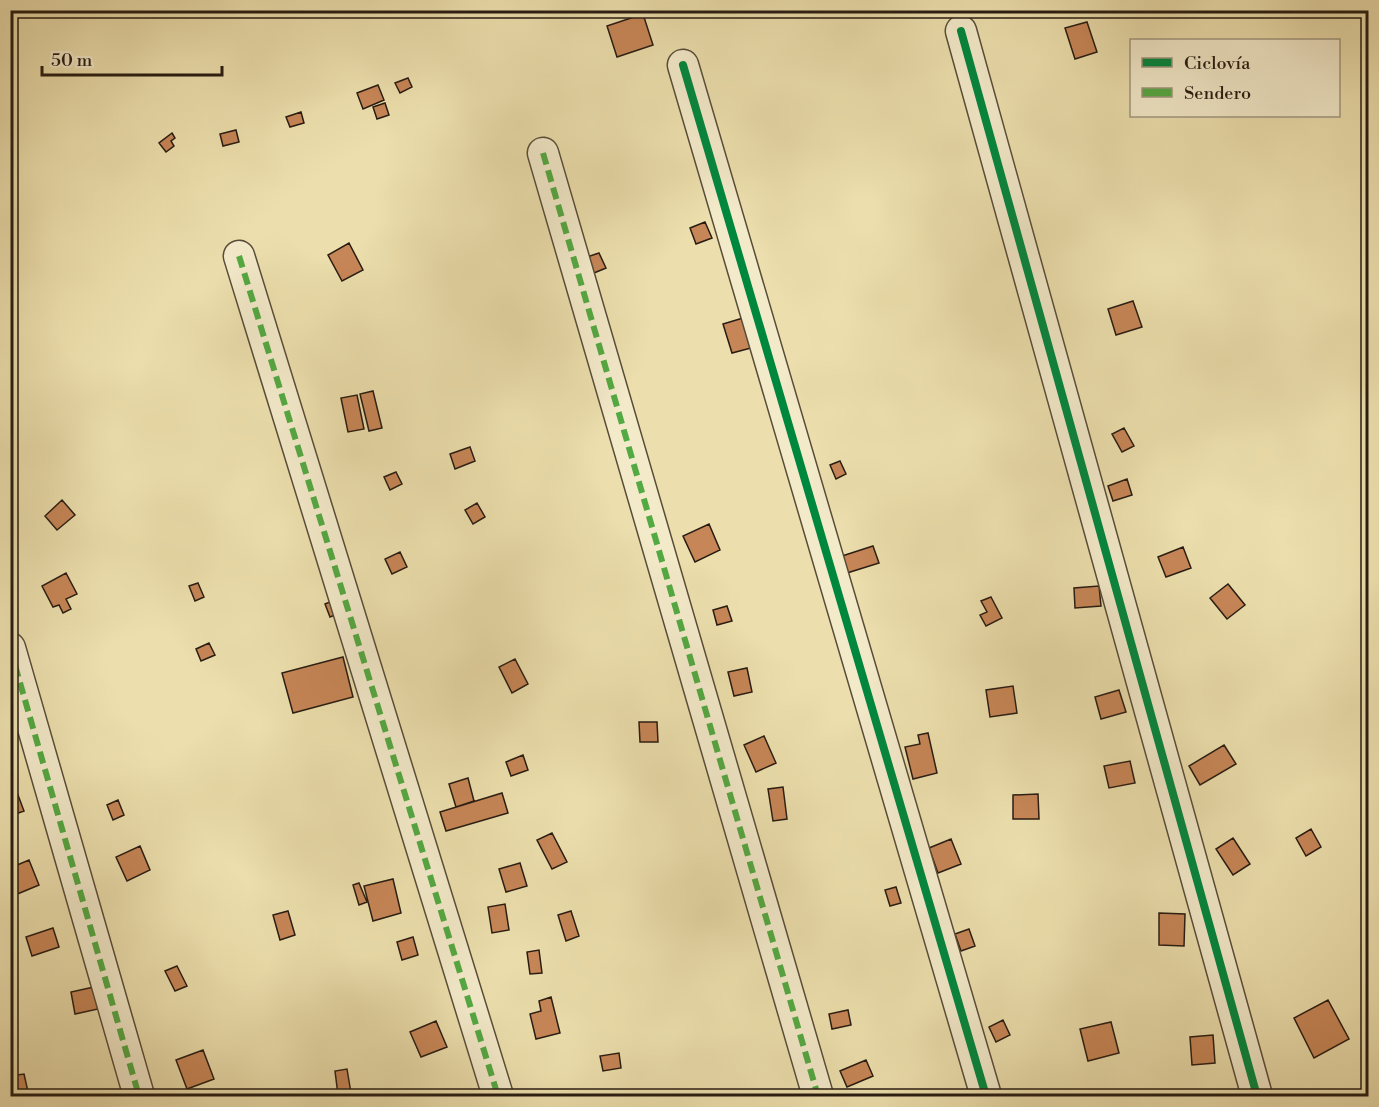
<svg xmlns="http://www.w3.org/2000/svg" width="1379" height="1107" font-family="'Libre Bodoni',serif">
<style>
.building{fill:#c78657;stroke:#271c12;stroke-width:1.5}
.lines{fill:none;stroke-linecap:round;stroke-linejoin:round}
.minor-casing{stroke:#584d39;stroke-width:33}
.minor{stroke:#f3eaca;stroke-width:30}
.quiet{stroke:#53a942;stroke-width:6;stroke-dasharray:12 6;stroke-linecap:butt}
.cycleway-casing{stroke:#f3eaca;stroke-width:11}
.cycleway{stroke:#00873e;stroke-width:8}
</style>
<rect width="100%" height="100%" fill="#ecdfad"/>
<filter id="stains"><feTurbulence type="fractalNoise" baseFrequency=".00333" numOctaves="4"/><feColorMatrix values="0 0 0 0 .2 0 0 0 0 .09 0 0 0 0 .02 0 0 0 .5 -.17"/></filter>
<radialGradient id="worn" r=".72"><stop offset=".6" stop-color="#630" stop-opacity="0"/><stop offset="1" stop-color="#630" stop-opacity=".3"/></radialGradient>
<path class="building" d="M643,14l10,31 -36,12 -10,-31z
M1087,22l10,30 -22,7 -10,-31z
M408,78l4,9 -12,6 -5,-10z
M378,85l6,15 -21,9 -6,-16z
M385,103l4,12 -12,4 -4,-12z
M301,112l3,11 -14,4 -4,-10z
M236,130l3,12 -16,4 -3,-12z
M172,133l3,5 -4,3 3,5 -8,6 -7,-9z
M1363,153h5v13h-4z
M705,222l7,16 -16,6 -6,-16z
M349,243l14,27 -21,11 -14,-26z
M599,253l7,15 -12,5 -7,-16z
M1133,301l9,26 -26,8 -8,-26z
M743,318l8,30 -19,5 -9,-29z
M10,378l6,14 -6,2z
M373,391l9,37 -13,3 -9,-37z
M357,395l7,34 -16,3 -7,-34z
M1124,428l10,18 -12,6 -10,-18z
M470,447l5,14 -20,8 -5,-15z
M840,461l6,13 -10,5 -6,-14z
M396,472l6,12 -12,6 -6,-13z
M1127,479l5,16 -19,6 -5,-15z
M62,500l13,15 -18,15 -12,-14z
M477,503l8,14 -12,7 -8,-14z
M709,524l11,26 -25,12 -12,-26z
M873,546l6,17 -32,10 -5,-17z
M1183,547l8,21 -25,9 -8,-20z
M400,552l7,15 -15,7 -7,-15z
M66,573l11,21 -11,5 5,10 -8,4 -4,-8 -6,2 -11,-21z
M198,583l6,14 -9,4 -6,-15z
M1228,584l17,21 -18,14 -17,-21z
M1099,586l2,20 -26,2 -1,-20z
M991,597l11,21 -16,8 -6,-11 7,-3 -6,-11z
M335,600l5,13 -10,4 -5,-13z
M727,606l5,15 -15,4 -4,-15z
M209,643l6,12 -14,6 -5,-12z
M343,657l10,40 -60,16 -11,-40z
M515,659l13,25 -16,9 -13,-26z
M747,668l5,24 -18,4 -6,-24z
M1013,686l4,27 -27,4 -4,-27z
M1119,690l7,22 -25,7 -6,-22z
M639,722h18l1,20h-18z
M928,733l9,40 -24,6 -8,-32 15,-3 -2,-9z
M764,736l12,27 -20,9 -12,-27z
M1224,745l12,19 -36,21 -11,-19z
M523,755l5,15 -17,6 -5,-14z
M1130,761l5,22 -26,5 -5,-22z
M468,778l6,23 -18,6 -7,-23z
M15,787l9,24 -14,5v-27z
M783,787l4,32 -14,2 -5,-32z
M502,793l6,20 -62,18 -6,-19z
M1038,794l1,25h-26v-24z
M118,800l6,15 -11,5 -6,-15z
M1311,829l10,18 -15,9 -10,-18z
M552,833l15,29 -15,7 -15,-29z
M1233,838l17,26 -17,11 -17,-26z
M951,839l10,25 -23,9 -9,-25z
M140,846l10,24 -23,11 -11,-24z
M29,860l10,25 -24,10 -5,-10v-17z
M520,863l7,23 -21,6 -7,-23z
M393,879l8,34 -28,8 -9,-35z
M359,883l8,19 -8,3 -6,-20z
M896,887l5,16 -11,3 -5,-16z
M505,904l4,26 -17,3 -4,-26z
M288,911l7,24 -15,5 -7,-25z
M571,911l8,25 -13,5 -8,-26z
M1159,913l26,1 -1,32 -25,-1z
M53,928l6,19 -27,9 -6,-19z
M969,929l6,17 -14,5 -6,-17z
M413,937l5,18 -16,5 -5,-18z
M539,950l3,23 -12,1 -3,-22z
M177,966l10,20 -12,5 -10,-20z
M94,987l4,22 -23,5 -4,-22z
M551,997l9,36 -24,6 -6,-25 11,-3 -2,-10z
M1328,1000l21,39 -35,19 -20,-40z
M848,1010l3,15 -19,4 -3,-15z
M1003,1020l7,15 -14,7 -7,-15z
M436,1021l11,26 -26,10 -11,-25z
M1111,1022l8,31 -31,8 -8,-32z
M1213,1035l2,28 -23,2 -2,-28z
M203,1050l11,29 -27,10 -11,-29z
M619,1053l2,15 -18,3 -3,-15z
M866,1060l7,16 -26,11 -7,-16z
M347,1069l4,24 -13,2 -3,-24z
M24,1074l5,22h-19v-20z"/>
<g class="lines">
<g class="minor-casing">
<path id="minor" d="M961,31l296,1065
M683,65l303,1031
M543,153l275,943
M239,256l259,840
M10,648l129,448"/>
</g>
<use href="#minor" class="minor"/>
<path class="quiet" d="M543,153l275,943
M239,256l259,840
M10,648l129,448"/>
<g class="cycleway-casing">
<path id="cycleway" d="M961,31l296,1065
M683,65l303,1031"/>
</g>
<use href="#cycleway" class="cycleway"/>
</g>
<rect width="1379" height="1107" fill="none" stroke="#ecdfad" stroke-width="36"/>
<rect x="12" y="12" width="1355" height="1083" fill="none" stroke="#271c12" stroke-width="3"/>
<rect x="18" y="18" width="1343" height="1071" fill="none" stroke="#271c12" stroke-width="1.5"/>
<rect x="1130" y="39" width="210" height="78" fill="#f3eaca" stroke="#a19880" stroke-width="1.5"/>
<rect x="1142" y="58" width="30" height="9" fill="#00873e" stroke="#a19880" stroke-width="1.5"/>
<text x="1184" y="69" font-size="18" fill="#271c12">Ciclovía</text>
<rect x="1142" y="88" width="30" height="9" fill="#53a942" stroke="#a19880" stroke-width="1.5"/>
<text x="1184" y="99" font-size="18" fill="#271c12">Sendero</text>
<path d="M42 66v9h180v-9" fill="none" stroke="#271c12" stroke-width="3"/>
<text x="51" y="66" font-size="18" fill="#271c12" stroke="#f3eaca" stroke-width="4.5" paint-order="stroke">50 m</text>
<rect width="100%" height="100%" filter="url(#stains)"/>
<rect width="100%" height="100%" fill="url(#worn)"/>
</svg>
